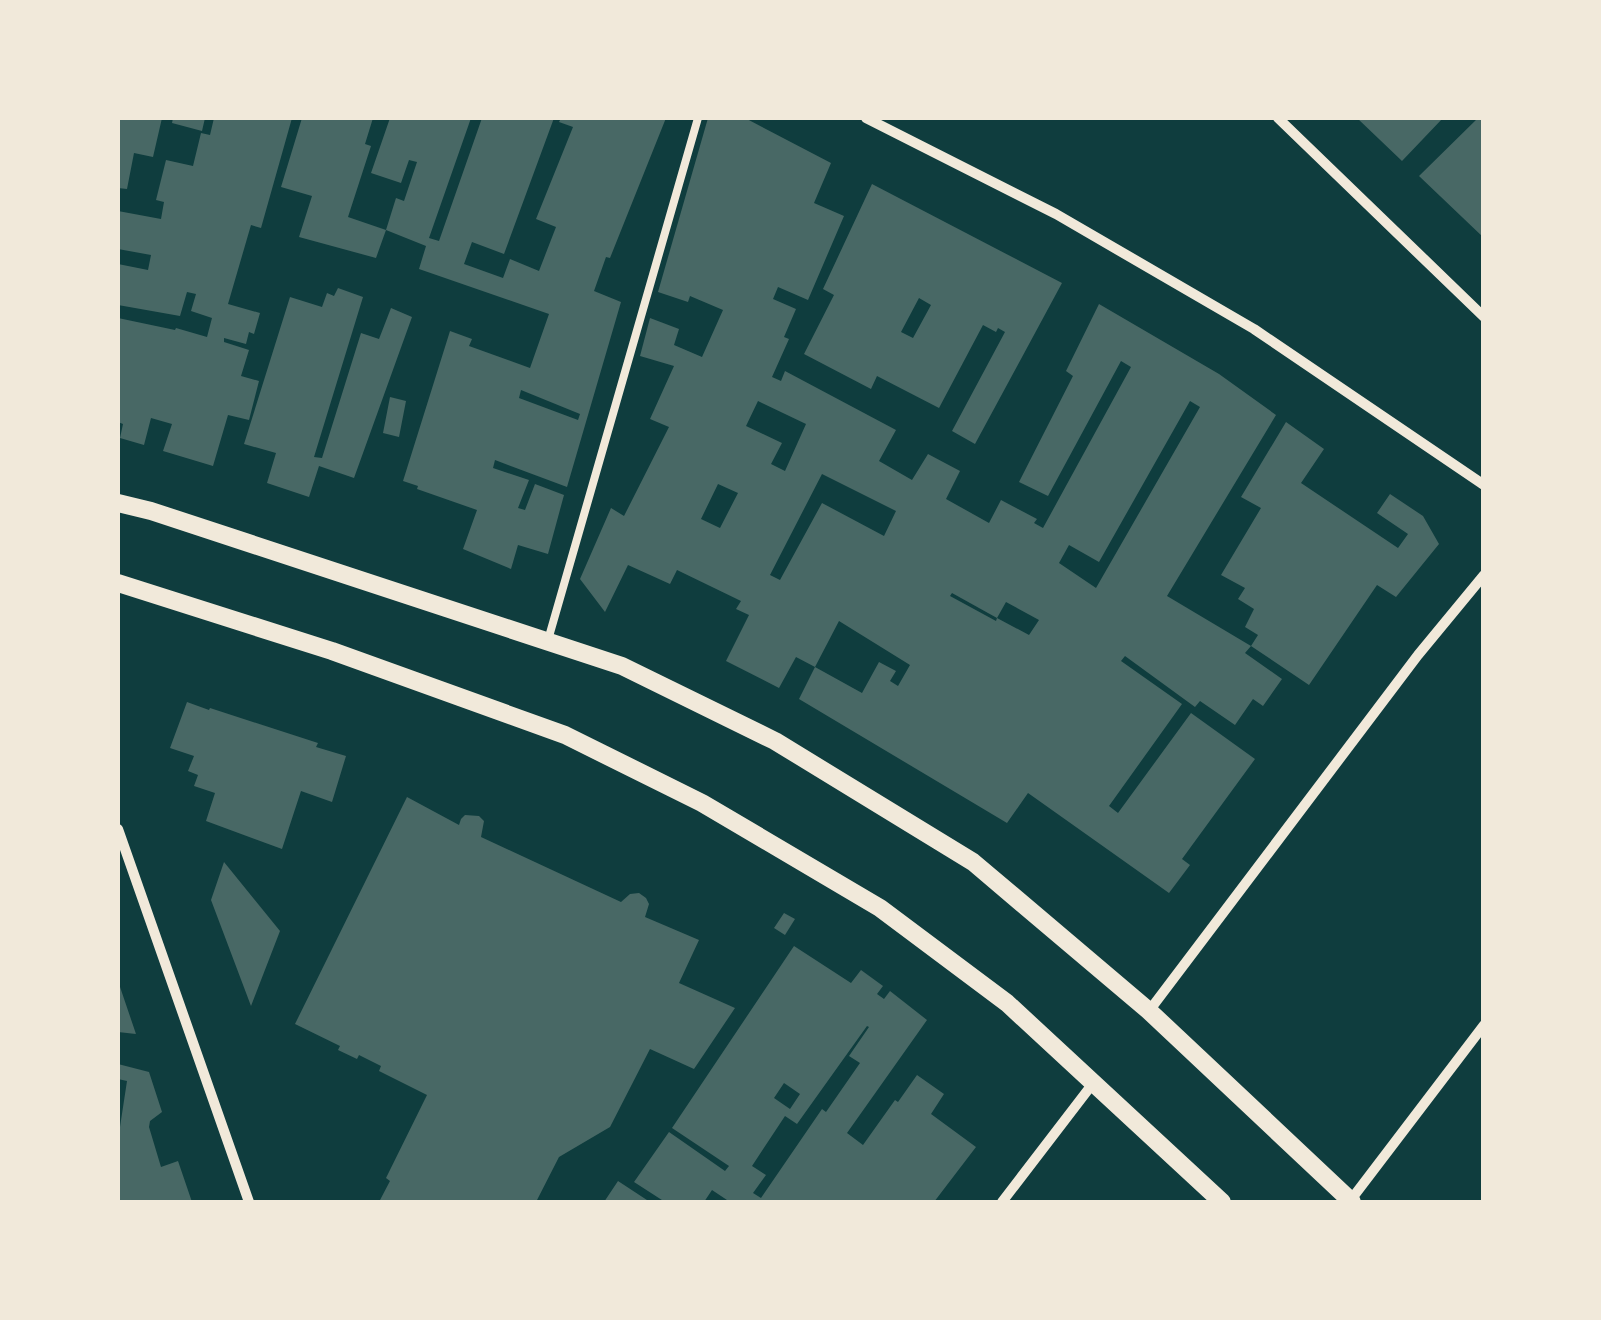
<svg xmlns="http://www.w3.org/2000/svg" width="1601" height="1320" font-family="Signika,sans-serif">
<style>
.building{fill:#486865;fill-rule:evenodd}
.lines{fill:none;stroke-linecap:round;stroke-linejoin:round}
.service{stroke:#f1e9da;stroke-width:8}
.minor{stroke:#f1e9da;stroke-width:10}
.tertiary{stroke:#f1e9da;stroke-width:18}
</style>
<rect width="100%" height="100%" fill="#0f3d3e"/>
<path class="building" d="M118,118h44l-9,39 -19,-4 -7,36 -9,-1z
M173,118h32l-3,13 -30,-8z
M214,118h78l-31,110 -10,-3 -23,79 32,9 -6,21 -5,-2 -3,12 -22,-6v4l25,8 -8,26 18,5 -10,39 -21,-5 -15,51 -50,-15 9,-27 -21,-6 -7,27 -24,-7 3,-14 -5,-2v-104l57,12 1,-2 31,9 5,-19 -21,-7 5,-17 -9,-2 -7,24 -62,-11v-41l30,6 3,-15 -33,-6v-38l43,8 3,-17 -8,-2 10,-40 27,6 8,-33 9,2z
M302,118h71l-8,26 6,2 -23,71 38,13 10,-32 8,3 13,-39 -8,-2 -8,23 -30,-10 19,-55h33l8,2 1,-2h39l-42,120 10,3 43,-123h72l-50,136 -32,-12 -8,22 39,14 7,-19 29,12 17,-44 -20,-8 37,-92 -14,-5 2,-4h105l-56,140 -4,-1 -12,34 27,11 -54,185 -72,-27 -2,8 36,12 -11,28 7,2 10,-26 29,11 -16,59 -30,-9 -7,24 -48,-20 14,-39 -60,-21 1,-3 -15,-5 47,-150 22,8 -3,7 61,22 19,-54 -130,-45 7,-23 -40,-16 -10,28 -77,-21 13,-41 -31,-9zM521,390l59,24 -2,6 -59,-22z
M708,118h37l86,45 -17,40 30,13 -36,84 -30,-13 -5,12 23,10 -12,28 5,2 -17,38 9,4 4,-10 111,59 -17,31 33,19 16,-26 32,17 -14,28 43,24 12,-23 36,19 -3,4 9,5 88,-161 -10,-6 -73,135 -29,-14 54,-106 -7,-5 33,-67 120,70 57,41 -109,181 84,50 -6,7 37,26 -19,27 -10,-7 -18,26 -35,-24 -5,6 -70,-51 -4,5 61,43 -73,102 9,7 73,-100 64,46 -73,100 8,6 -21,28 -141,-100 -21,30 -208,-124 16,-32 -19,-10 -17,31 -53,-27 23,-46 -13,-6 5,-8 -64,-31 -7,14 -42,-19 -23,47 -25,-33 31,-71 13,8 45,-89 -19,-8 24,-53 -34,-10 10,-38 29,11 -5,16 28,12 21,-47 -33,-14 -2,6 -30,-10zM758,401l48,23 -21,47 -14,-7 11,-21 -36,-17zM1190,401l10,6 -104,181 -37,-25 10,-18 30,17zM822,474l74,37 -12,25 -62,-33 -42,77 -10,-5zM718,484l20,9 -18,35 -19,-9zM952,593l45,25 -1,3 -46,-25zM1006,602l33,18 -10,15 -32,-17zM839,621l71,44 -12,21 -8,-5 6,-10 -17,-9 -17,31 -47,-26z
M1357,118h86l-41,43z
M1478,118h6v51l-3,2 3,3v64l-65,-62z
M872,184l190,99 -87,161 -23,-13 53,-99 -7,-4 -2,4 -13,-7 -44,83 -62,-32 -6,13 -67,-35 30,-59 -11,-6zM919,298l12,7 -18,33 -12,-6z
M338,288l25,9 -49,160 8,1 39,-125 18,6 12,-31 21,9 -58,161 -35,-12 -10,31 -42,-14 9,-30 -32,-9 46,-147 32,10 5,-14 7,3z
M390,397l16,4 -7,36 -16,-4z
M1286,422l38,27 -23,34 97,65 10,-14 -31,-21 13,-19 33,22 16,28 -43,53 -19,-12 -68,100 -58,-39 7,-11 -13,-8 9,-18 -16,-10 7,-11 -24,-13 40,-67 -20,-11z
M187,702l22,8 1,-2 108,35 -2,4 30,9 -14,46 -31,-11 -19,58 -76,-28 9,-28 -21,-7 4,-11 -10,-4 6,-15 -24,-8z
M407,797l52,28 2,-6 4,-4 14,1 5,5 -3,16 140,65 9,-8 9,-1 7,5 3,6 -4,13 54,23 -20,43 56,25 -41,61 -44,-20 -40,78 -51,30 -23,45h-157l11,-21 -4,-3 41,-83 -48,-24 2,-5 -22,-11 -2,4 -19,-9 2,-4 -45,-22z
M224,862l56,69 -29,75 -40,-106z
M784,913l11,6 -10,16 -11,-7z
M794,946l57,37 10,-13 22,16 -6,8 7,5 6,-8 37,29 -80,113 16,12 32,-45 3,2 19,-27 27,19 -13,20 45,33 -42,55h-204l-18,-12 -8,12h-39l-31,-20 35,-50 56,39 4,-5 -57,-38zM867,1026l2,1 -20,29 11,7 -34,49 -4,-3 -61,89 -8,-5 13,-18 -14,-9 33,-50 12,8zM784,1083l16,11 -10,15 -16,-11z
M118,981l18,53 -18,-2z
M118,1064l31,8 13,40 -12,9 -1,6 12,40 17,-6 14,41h-74v-62l9,-59 -9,-2z
M618,1181l32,21h-46z"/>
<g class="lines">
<path class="service" d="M548,640l150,-522"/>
<path class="minor" d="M866,118l190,96 198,115 230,156
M1278,118l206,199
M118,829l131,373
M1149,1011l269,-356 66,-80
M1350,1201l134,-176
M1002,1202l92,-120"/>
<path class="tertiary" d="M118,503l33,8 471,155 153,75 198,121 176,149 203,191
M118,583l214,68 233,84 137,68 178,105 127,95 215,199"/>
</g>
<rect width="1601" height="1320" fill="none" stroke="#f1e9da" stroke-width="240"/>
</svg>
